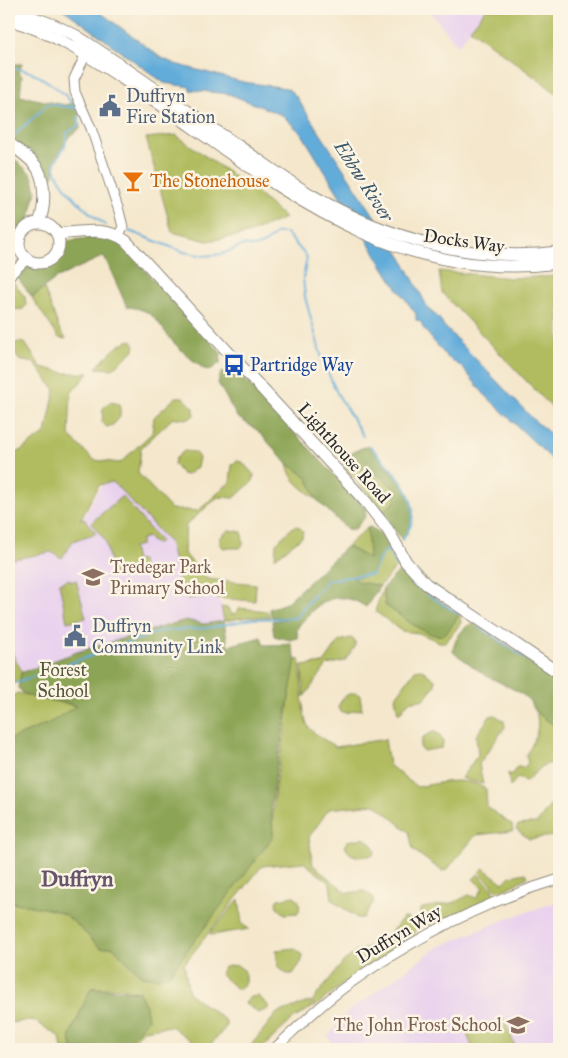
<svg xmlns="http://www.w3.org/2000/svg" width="568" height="1058" font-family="'IM FELL Great Primer',serif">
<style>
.built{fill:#e9d2ee}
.green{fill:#b0bc5e;stroke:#6e7444}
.forest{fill:#8ca455;stroke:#5c6840}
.water{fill:#62acda;stroke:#466c82}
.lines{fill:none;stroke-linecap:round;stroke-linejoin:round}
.stream{stroke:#62acda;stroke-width:2}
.minor-casing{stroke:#90897c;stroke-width:11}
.major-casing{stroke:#90897c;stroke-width:13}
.minor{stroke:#fff;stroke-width:9}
.major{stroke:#fff;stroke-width:11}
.labels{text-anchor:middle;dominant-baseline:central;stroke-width:5;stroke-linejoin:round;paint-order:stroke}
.service-label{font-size:18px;fill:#4e5e75;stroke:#fcf5e5;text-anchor:start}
.food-label{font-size:18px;fill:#c56008;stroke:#fcf5e5;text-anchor:start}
.street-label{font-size:18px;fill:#2b2b2b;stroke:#fcf5e5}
.transit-label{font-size:18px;fill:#164399;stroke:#fcf5e5;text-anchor:start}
.education-label{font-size:18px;fill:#785e54;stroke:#fcf5e5;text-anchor:start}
.park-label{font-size:18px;fill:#53563a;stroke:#fcf5e5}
.water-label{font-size:19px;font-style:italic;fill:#3e5868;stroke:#fcf5e5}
.district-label{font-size:22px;font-weight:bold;fill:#66556b;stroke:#fcf5e5}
</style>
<rect width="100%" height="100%" fill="#fcf5e5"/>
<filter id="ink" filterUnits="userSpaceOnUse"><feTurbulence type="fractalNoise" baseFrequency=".02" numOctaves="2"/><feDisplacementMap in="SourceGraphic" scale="10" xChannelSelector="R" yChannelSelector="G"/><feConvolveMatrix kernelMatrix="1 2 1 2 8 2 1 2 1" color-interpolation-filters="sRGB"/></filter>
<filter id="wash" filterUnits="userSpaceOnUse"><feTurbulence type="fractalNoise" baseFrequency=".0096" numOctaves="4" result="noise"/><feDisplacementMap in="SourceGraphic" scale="20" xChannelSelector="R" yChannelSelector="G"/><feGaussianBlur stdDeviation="1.12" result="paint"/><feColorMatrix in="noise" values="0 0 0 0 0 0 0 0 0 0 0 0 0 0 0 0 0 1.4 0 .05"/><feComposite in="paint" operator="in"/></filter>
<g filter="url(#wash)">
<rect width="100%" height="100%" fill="#f4e7cc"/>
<path class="built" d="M428,9h58l-28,37z
M113,482l56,60 14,52 5,5 25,-4 8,8 3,18 -20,3 -18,-4 -15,3 -44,15 -50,14 -54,19 -11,-18 -3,-20v-73l42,-8 11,6 11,-17 22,-8 -12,-15 18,-32z
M559,901v148h-225l-6,-13 20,-24 90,-65 71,-29z"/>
<path class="green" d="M486,9h73v86l-89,-66z
M176,135l81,58 28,25 -37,16 -41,7 -35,-9 -26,-94z
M439,271l72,7 48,-2v139l-117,-122z
M11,279l14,18 1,9 -3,3 -14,1v-29z
M44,288l15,40 7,11 -7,-1 -27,-40z
M131,340l4,5 -1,5 -21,19 -17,-1c8,-9 23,-26 35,-28z
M18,342l7,1 16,24 24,6h24l-18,20 -2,43 25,24 26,3 32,-30 2,-16 22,-20h7l11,11v7l-5,4 -16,-1 -32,30 -3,25 33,36 27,2 32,-29 2,-17 4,-4 6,1 12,13 -1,6 -19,17 -16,-1 -32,28 -2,28 23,26 49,5 -1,17 -39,-3 -3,-3 -25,4 -6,-5 -13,-52 -56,-60 -14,3 -19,35 3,-2 13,15 -23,8 -11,17 -11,-6 -42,8v-109l8,2 29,-20 9,-43 -21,-27 -15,-3 -6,-10 1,-6z
M110,402l10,2v13l-7,8 -6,2 -5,-4 1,-15z
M370,446c23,26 62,58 32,94l-13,-21 -46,-54c3,-11 16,-17 27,-19z
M184,451l11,1 4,6 -2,9 -10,8 -5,-1 -8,-10 1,-5z
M287,463l20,14 10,23c-14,-12 -27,-18 -30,-37z
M122,496l38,45 -3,3 -5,-2 -4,-5 -7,2v6l-8,2 3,14 5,-1 2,8 -30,7 -8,-35 -14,-17z
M294,526l5,1 4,4 -1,6 -27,21 1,-15z
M367,528l3,31 -23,-13z
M229,530l13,2 1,13 -3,3h-16l-4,-3v-7z
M390,546l8,19 -18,21 -21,-4 -7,-4 21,-4 8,-18z
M70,579l1,3 5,-2 10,38 -19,4 -8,-39z
M383,588l2,17c13,9 44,35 59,29l16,-20 1,9 -15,19h-7l-20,-9 -18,-2 -26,-20z
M221,607l7,1 3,6h4l4,-6 28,3 3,6h-22l-24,4z
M9,633l3,20 14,26 -17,6z
M351,638l4,3v6l-10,14 -18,4 -23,32 -2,-31 22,-3 15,-22z
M299,659c4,16 1,59 11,70 7,7 18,13 26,18l49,-8 4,26 28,22c24,-4 47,-12 69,2l1,18 25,18 1,6 -37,4 -29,35 -5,1 -29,-21 -4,-18 -34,-28 -46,5 -20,28 4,28 34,28 17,-2 9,6v6l-10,15h-6l-25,-18 -2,-17 -27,-21 -41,4 -78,98 5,29 37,28v6l-18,21 -6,1 -31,-23 -28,4 -15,19h-4l15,-57 -20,-4h-28l-21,47 2,14h-10l-2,-12 -27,-17 -24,3v-123l2,2c15,4 45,6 56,14 13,9 22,23 34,32l12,-1 28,29 132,-139c-2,-40 5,-67 12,-106 4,-24 4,-48 11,-71z
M421,669l14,11v5l-10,14 -17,3 -8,11h-2l-3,-15 20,-28z
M18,693l58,13 -25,16 -42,18v-43z
M356,693l4,2 2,14 -17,4 -5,-2 -2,-4c4,-9 8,-14 18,-14z
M536,712l23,17v32l-15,4 -18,16 -9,-3 -7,9 -2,-14 3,2 6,-8h8l3,-4 -2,-7c8,-15 15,-26 10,-44z
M495,715l9,6 1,6 -26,37 4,20 -22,-6 17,-23 -2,-19 14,-20z
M434,732l5,2 4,8 -1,6 -19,3 -3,-4c0,-9 6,-13 14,-15z
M555,799h4v29l-6,8 -24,3 -13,-10 2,-4 19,-2z
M364,838l9,8 2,5 -2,4c-11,3 -25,3 -28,-10l2,-4z
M483,868l20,15 7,-7 16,-3 2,4 -22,12 -8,2 -19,-19z
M478,874l15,15 2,7 -61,29c-11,1 -18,-7 -12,-17l31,-5 16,-8 7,3 7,-10 -10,-9z
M294,896c6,3 7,11 4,17l-13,1 -8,-7 -1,-5 2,-3z
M239,899l3,25 7,5 -38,6 -1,-2z
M403,918c8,-1 13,4 13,12l-4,8 -57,37 -42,33v-8l31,-39 12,-9 27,-11z
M295,948l7,7v6l-9,13h-6l-9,-7 -2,-17z
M237,965l8,6v13l-5,5h-3l-17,-15 4,-7z
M258,996l10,9v4l-10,4 -13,-10 5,-6z
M311,1001v7l-18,11 -32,30h-13l29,-36z
M504,1019l12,30h-43l-6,-15z"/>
<path class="forest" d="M9,64h13l-4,9 4,3 -2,20 45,9 9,-2 5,10 1,16c-15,8 -27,30 -26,47l-9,5 -36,-42z
M9,154l23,21 4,16 -7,29 -12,14 -8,17z
M90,238h15l15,5 101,110 -1,10 -10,7 -6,-1c-11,-8 -21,-17 -30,-26 -17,-19 -18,-34 -47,-36l-23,-51 -48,22 -24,19 -16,-21 11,-11 16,1 14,-8 7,-17z
M226,370h10l129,138 1,8 -12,14 -7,-1 -30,-29 -10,-23 -20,-14 -30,-33 -20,-13 -19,-34 3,-10z
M370,446c23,26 62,58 32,94l-20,-29 13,-9 -1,-13c-10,-11 -31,-27 -46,-16l-5,-8c3,-11 16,-17 27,-19z
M370,527l16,10 4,9 -9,10 -8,18 -20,4 6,4 21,4 -14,21c-22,-15 -40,-11 -57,7 -3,4 -11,11 -12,16 0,3 1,5 0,8l-7,2 -16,-4 -2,-15 19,-3 -19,-1 -3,-8 17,-6 61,-57 22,13 -2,-31z
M398,572l61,42c-5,8 -9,18 -17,21 -12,5 -46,-23 -57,-30l-2,-17z
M186,620l18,4 20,-3 4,25 33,-9 3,8 27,-1 5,16 -20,110 -5,37 2,30 -104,138 -12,3 -16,-2 -28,-29 -12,1c-12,-9 -21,-23 -34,-32 -11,-8 -41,-10 -56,-14l-2,-2v-160l42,-18 25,-16c-16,-8 -45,-2 -58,-18l3,-15 56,-21z
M473,623l86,55v51l-23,-17 -7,-12 -10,-8 -34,-17 -32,-23c0,-11 10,-26 20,-29z
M91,988l48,4 7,14 2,13 -24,30h-52l-2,-14z"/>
<path class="water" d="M63,9h33l64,48 15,7 68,18 44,6 8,7 107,163 27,52 10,8 4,7 92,96 24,20v25l-75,-72 -22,-27 -15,-10 -24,-29 -2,-6 -5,-2v-6l-26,-36 -88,-144 -20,-19 -53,-21 -39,-4v-3l-26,-4z"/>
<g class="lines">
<path class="stream" d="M9,68c20,-1 41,14 56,27 5,4 7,11 12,15
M79,116v9l-12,8 -2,13 -11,18c3,21 35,50 52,61
M13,136l35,-32 27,4
M129,231l55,21 20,4 18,-2 22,-9 10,2 11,-4 12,-10h9l21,24 -4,22 2,18 17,62 15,34 26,43
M370,446c23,26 62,58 32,94
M390,546l-2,3c11,32 43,47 71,65
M479,627l80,54
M9,685l152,-54 47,-3 44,-9 43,-1 32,-38 46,-6 8,-18 7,-7
M318,1045l2,4"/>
</g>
</g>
<g filter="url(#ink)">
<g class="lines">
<g class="minor-casing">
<path id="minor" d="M86,54l-12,25 1,13 16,36 28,83 4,16 -4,8
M9,276l18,-17
M274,1049c24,-22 48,-46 75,-65 65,-46 134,-82 210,-105"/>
</g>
<g class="major-casing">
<path id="major" d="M10,9l44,16 21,10c55,35 108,74 162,110 25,17 50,36 76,51 75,43 160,67 246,56
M9,20c49,13 90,43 132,71 132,90 245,194 418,172
M9,143c10,8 23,16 29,26 8,15 7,39 1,54
M19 243a20 20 0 1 1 40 0a20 20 0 1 1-40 0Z
M57,234c23,-2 50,-8 69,7l240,261 22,28 18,32 20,22 133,89"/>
</g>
<use href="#minor" class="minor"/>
<use href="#major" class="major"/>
</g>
</g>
<defs>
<g id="civic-bare" transform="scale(1.725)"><path d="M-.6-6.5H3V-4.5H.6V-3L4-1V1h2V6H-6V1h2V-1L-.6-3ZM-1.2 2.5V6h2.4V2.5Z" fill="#5c6f8a" stroke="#fcf5e5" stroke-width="2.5" paint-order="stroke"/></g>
<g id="bar-bare" transform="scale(1.725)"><path d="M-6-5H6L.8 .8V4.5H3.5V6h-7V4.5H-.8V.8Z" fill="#e8710a" stroke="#fcf5e5" stroke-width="2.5" paint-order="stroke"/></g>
<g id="bus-bare" transform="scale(1.725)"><path d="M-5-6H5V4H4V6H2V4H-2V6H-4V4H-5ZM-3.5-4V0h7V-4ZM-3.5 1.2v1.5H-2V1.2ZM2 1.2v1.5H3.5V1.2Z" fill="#1a4fb4" stroke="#fcf5e5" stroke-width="2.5" paint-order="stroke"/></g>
<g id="school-bare" transform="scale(1.725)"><path d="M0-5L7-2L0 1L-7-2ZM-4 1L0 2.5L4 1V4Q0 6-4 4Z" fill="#8d6e63" stroke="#fcf5e5" stroke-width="2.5" paint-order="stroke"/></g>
</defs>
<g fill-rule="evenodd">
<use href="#civic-bare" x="110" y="106"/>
<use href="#bar-bare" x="133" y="181"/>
<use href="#bus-bare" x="234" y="365"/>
<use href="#school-bare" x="93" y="577"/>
<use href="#civic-bare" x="75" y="636"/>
<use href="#school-bare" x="518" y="1025"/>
</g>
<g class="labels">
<g class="service-label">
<text x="126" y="96">Duffryn<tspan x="126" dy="21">Fire Station</tspan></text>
<text x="92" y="626">Duffryn<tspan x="92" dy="21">Community Link</tspan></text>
</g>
<g class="food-label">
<text x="150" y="181">The Stonehouse</text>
</g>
<g class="street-label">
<text transform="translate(464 241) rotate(8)">Docks Way</text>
<text transform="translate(344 453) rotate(48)">Lighthouse Road</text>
<text transform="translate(399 934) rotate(-31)">Duffryn Way</text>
</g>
<g class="transit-label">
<text x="250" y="365">Partridge Way</text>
</g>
<g class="education-label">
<text x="110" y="567">Tredegar Park<tspan x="110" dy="21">Primary School</tspan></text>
<text x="502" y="1025" text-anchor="end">The John Frost School</text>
</g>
<g class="park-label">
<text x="63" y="670">Forest<tspan x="63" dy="21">School</tspan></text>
</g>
<g class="water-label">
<text transform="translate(364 181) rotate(57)">Ebbw River</text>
</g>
<g class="district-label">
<text x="77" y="878">Duffryn</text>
</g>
</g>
<rect width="568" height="1058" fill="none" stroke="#fcf5e5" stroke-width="30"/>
</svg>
